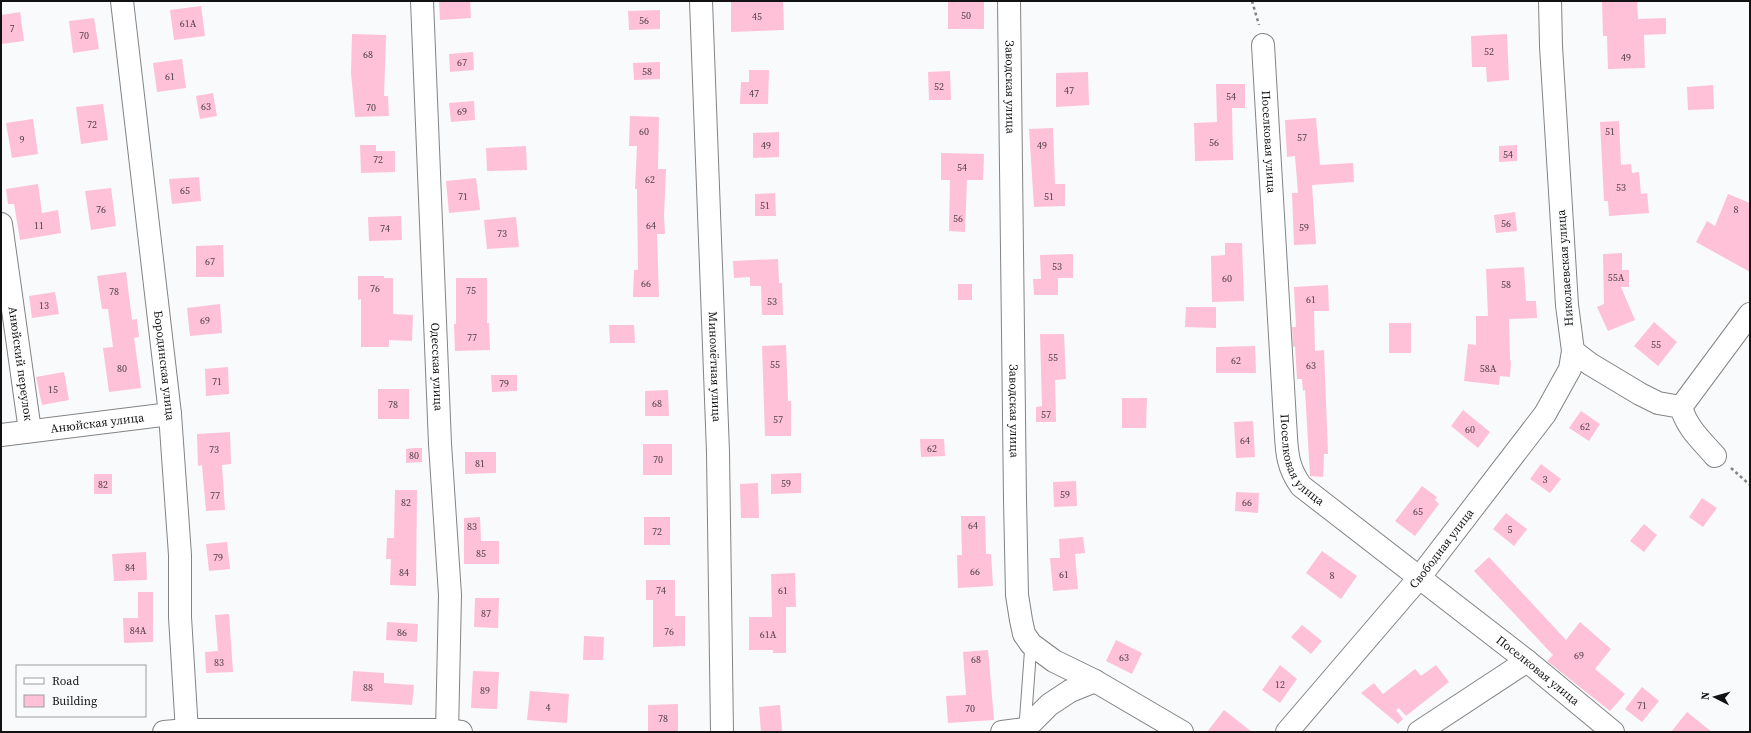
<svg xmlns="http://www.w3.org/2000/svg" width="1751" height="733" font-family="'Source Serif 4',serif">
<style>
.building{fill:#fec1d7}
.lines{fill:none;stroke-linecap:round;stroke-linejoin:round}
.service-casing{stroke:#838384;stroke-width:13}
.minor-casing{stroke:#838384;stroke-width:24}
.path{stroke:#838484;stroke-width:2.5;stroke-dasharray:3 3;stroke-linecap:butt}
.service{stroke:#fff;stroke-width:11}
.minor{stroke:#fff;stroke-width:22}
.labels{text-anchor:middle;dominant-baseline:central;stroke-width:3.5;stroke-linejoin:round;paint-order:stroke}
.number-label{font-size:10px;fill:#4d3e43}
.street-label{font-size:12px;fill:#121212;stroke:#f9fafb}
</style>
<rect width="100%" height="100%" fill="#f9fafb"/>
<path class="building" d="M439,1h31l1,17 -31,2z
M731,1h52l1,29 -53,2z
M948,1h36v28h-36z
M1602,1h35l1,18 28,-1v16l-22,1 1,33 -37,1 -1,-33h-4z
M201,6l4,30 -31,4 -4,-30z
M660,10v19l-31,1 -1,-19z
M20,12l4,29 -23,3v-29z
M94,18l5,31 -26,4 -4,-32z
M352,34l34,1 -2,61h4l1,20 -34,1 -4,-44z
M1507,34l2,46 -22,2 -1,-15h-14l-1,-31z
M473,52l1,18 -24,2 -1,-18z
M182,59l4,29 -29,4 -4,-29z
M660,62v17l-26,1 -1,-17z
M749,70h20l-1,34h-28l1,-22h8z
M950,71l1,29h-22l-1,-28z
M1088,72l1,33 -33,2v-34z
M1216,84h29v24h-13l1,52 -38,1 -1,-38 23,-1z
M1713,85l1,24 -26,1 -1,-23z
M213,93l4,23 -17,3 -4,-23z
M474,101l1,19 -24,2 -2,-19z
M103,104l5,36 -27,4 -5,-37z
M630,116l29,1 -1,52h8l-2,47 1,18h-8l2,63h-26l1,-27h4l-1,-81h-2l2,-43h-8z
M1316,118l4,47 33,-2 1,19 -42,3 4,59 -22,1 -2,-52h6l-3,-37 -8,1 -2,-37z
M33,119l5,35 -26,4 -6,-35z
M1619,121l2,44 10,-1 1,9 7,-1 2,22 6,-1 2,20 -40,3 -1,-15h-4l-4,-79z
M1053,128l2,56h10v22l-31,1 -5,-78z
M779,132v25l-26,1v-25z
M360,145h16v6h19v21l-34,1z
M1517,145v16l-18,1v-16z
M526,146l1,24 -40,1 -1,-23z
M941,153l43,1 -1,26h-16l-2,52 -16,-1 1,-51h-9z
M199,177l2,24 -29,3 -3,-25z
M476,178l4,32 -31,3 -3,-32z
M38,184l4,29 16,-3 3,23 -41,7 -6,-36h-6l-2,-15z
M111,188l5,38 -25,4 -6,-39z
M775,193l1,23h-21v-22z
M1728,194l22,9v69l-54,-30 11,-21 8,5z
M1515,212l2,19 -21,2 -2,-18z
M401,216l1,24 -33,1 -1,-24z
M516,217l3,30 -32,2 -3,-29z
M1225,243h17l2,58 -32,1 -1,-46 14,-1z
M223,245l1,32h-28v-31z
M1622,253v17h7v17h-8l14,33 -27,11 -11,-24 7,-3 -1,-50z
M1073,254v24h-15v17h-24l-1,-16h8l-1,-24z
M778,259l1,24h3l1,32h-21l-1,-29h-11v-9l-16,1 -1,-17z
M1524,267l2,34h10l1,17 -28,1 1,41 1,1 -1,16 -10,-1 -1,9 -35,-4 4,-37 8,1v-29h12l-2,-47z
M126,272l6,48 5,-1 2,18 -5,1 7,50 -32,4 -6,-44 10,-1 -5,-38h-6l-5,-33z
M358,276h26v2h9v36l20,1 -1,26 -23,-1v7h-28v-48l-3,1z
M456,278h31v45h2l1,27 -35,1 -1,-27h2z
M958,284h14v16h-14z
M1328,285l1,26h-15l1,40 9,-1 4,104h-4l-1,23 -13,-1 -5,-86 -2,1 -1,-12h-5l-2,-33 -2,1 -1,-20h4l-2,-40z
M55,292l4,22 -27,4 -3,-22z
M220,304l2,29 -32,3 -3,-28z
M1186,307h30v21l-31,-1z
M1654,322l23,20 -19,24 -24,-20z
M1389,323h22v30h-22z
M609,325h25l1,18h-25z
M1040,334h24l2,45 -11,1 1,42h-20v-15l6,-1z
M786,345l2,56h3v35h-26l-3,-90z
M1255,346l1,27h-40v-26z
M228,367l1,27 -23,2 -1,-27z
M64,372l5,28 -27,5 -6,-28z
M491,375h26v16l-25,1z
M378,389h31v30h-31z
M668,390l1,26h-24v-25z
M1122,398h25l-1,30h-24z
M1463,410l27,22 -12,16 -27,-22z
M1581,411l19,13 -11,17 -20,-13z
M1253,421l2,36 -19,1 -2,-36z
M230,432l1,32 -9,1 3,45 -19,1 -4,-46 -4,1 -1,-32z
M920,439h24l1,17 -24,1z
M643,444h29v31h-29z
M414,448h8v14l-16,1v-14z
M465,452h31v21l-31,1z
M1541,464l20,15 -11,14 -20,-14z
M801,473v20l-30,1v-20z
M94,474h18v20h-18z
M1076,481l1,25 -23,1 -1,-25z
M758,483l1,35h-18l-1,-34z
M1422,486l15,11 -2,3 4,4 -24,32 -20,-15z
M395,490h22l-1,96 -26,-1 1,-26h-5l1,-21h7z
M1236,492l23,1 -1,20 -23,-2z
M1702,498l15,10 -14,19 -14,-10z
M1506,513l21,16 -13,17 -21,-17z
M961,516h24l1,38h5l2,32 -35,2 -1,-33h5z
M480,517l1,24h18v23h-35v-46z
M644,517h26v28h-26z
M1644,524l13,11 -13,17 -14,-11z
M1083,537l2,16 -10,1 3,35 -25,2 -3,-33h10l-1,-19z
M227,542l3,27 -21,2 -3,-27z
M1322,551l35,25 -16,23 -35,-26z
M146,552l1,28 -33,1 -2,-27z
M1489,557l77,83 14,-18 31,27 -16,20 30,25 -15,17 -63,-50 6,-6 -79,-84z
M795,573l1,34h-10v46h-13v-3h-24v-33h23l-1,-43z
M646,580h29v36h10v30l-32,1v-47h-7z
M138,592h15v50l-29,1 -1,-25h15z
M475,598h24l-1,30 -24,-1z
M229,614l4,58 -27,1 -1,-21 13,-1 -3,-36z
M387,622l31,2 -1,18 -31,-2z
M1302,625l20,16 -11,13 -20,-17z
M584,636l20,1 -1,23h-20z
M1116,640l26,13 -10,21 -26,-13z
M988,650l6,70 -46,3 -2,-27 20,-1 -3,-43z
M1280,665l17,14 -17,24 -18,-13z
M1436,665l13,17 -43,34 -7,-8 -3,2 7,9 -5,5 -37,-31 13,-10 9,11 32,-25 6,7z
M353,671l31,2v10l30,2 -2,20 -61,-4z
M473,671l26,1 -2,37 -26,-1z
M1642,687l17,14 -17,21 -17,-13z
M530,691l39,3 -2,29 -40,-3z
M678,704v28h-30v-27z
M780,705l2,26 -21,1 -2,-25z
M1224,710l28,22h-45z
M1687,712l25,20h-41z"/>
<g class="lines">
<g class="service-casing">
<path id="service" d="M1025,726l6,-82"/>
</g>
<g class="minor-casing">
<g id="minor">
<path id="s1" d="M122,1l48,413 10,141v62l7,115"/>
<path id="s2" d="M422,1l18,443 10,151 -3,137"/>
<path id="s3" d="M701,1l17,451 4,280"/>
<path id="s4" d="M1009,1l6,498 2,96 4,25 3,14 7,10 23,17 41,20 87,51"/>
<path id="s5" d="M1263,45l22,376c2,26 0,43 16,65l226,175 86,71"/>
<path id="s6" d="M1,224l29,207"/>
<path d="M1573,351l17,13 50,30 18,9 23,4c6,21 20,33 34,49"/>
<path d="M1681,407l69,-93"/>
<path id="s7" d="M1,435l169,-21"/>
<path d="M164,732l23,-2h260l14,2"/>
<path d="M1002,732l23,-3 24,-24 21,-14 25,-10"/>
<path id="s8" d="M1287,732l132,-154 126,-164 25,-45 3,-18 -6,-46 -16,-259 -1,-45"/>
<path d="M1419,732l108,-71"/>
</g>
</g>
<path class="path" d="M1252,1l7,24
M1731,468l19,17"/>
<use href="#service" class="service"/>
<use href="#minor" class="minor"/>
</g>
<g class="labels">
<g class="number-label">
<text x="966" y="15">50</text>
<text x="757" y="16">45</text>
<text x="644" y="20">56</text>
<text x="188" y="23">61А</text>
<text x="12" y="28">7</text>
<text x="84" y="35">70</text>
<text x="1489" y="51">52</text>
<text x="368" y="54">68</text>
<text x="1626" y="57">49</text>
<text x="462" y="62">67</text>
<text x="647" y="71">58</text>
<text x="170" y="76">61</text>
<text x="939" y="86">52</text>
<text x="1069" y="90">47</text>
<text x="754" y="93">47</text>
<text x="1231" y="96">54</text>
<text x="206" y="106">63</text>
<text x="371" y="107">70</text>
<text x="462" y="111">69</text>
<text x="92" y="124">72</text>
<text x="644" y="131">60</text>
<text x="1610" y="131">51</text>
<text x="1302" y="137">57</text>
<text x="22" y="139">9</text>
<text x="1214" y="142">56</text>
<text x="766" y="145">49</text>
<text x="1042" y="145">49</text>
<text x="1508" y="154">54</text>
<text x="378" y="159">72</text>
<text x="962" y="167">54</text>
<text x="650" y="179">62</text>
<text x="1621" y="187">53</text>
<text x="185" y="190">65</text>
<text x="463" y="196">71</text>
<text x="1049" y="196">51</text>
<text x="765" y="205">51</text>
<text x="101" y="209">76</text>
<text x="1736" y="209">8</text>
<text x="958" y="218">56</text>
<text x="1506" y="223">56</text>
<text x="39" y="225">11</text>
<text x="651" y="225">64</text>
<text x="1304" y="227">59</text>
<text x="385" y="228">74</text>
<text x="502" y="233">73</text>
<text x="210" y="261">67</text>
<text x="1057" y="266">53</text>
<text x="1616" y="277">55А</text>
<text x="1227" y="278">60</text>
<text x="646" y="283">66</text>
<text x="1506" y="284">58</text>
<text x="375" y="288">76</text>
<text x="471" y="290">75</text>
<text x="114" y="291">78</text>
<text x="1311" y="299">61</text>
<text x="772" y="301">53</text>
<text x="44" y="305">13</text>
<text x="205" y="320">69</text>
<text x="472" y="337">77</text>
<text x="1656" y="344">55</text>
<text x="1053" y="357">55</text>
<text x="1236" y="360">62</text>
<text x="775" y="364">55</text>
<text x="1311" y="365">63</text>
<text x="122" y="368">80</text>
<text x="1488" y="368">58А</text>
<text x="217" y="381">71</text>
<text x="504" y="383">79</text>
<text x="53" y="389">15</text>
<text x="657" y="403">68</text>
<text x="393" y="404">78</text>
<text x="1046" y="414">57</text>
<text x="778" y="419">57</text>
<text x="1585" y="426">62</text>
<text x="1470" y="429">60</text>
<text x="1245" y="440">64</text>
<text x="932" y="448">62</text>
<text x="214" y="449">73</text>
<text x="414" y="455">80</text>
<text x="658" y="459">70</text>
<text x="480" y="463">81</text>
<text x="1545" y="479">3</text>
<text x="786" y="483">59</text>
<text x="103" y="484">82</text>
<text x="1065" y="494">59</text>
<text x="215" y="495">77</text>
<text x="406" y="502">82</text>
<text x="1247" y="502">66</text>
<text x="1418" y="511">65</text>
<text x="973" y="525">64</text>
<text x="472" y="526">83</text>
<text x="1510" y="529">5</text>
<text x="657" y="531">72</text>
<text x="481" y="553">85</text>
<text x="218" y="557">79</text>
<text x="130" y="567">84</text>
<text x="975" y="571">66</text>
<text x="404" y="572">84</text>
<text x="1064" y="574">61</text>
<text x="1332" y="575">8</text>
<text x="661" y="590">74</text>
<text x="783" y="590">61</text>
<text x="486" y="613">87</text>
<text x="138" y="630">84А</text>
<text x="669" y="631">76</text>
<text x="402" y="632">86</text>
<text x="768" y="634">61А</text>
<text x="1579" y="655">69</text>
<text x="1124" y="657">63</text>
<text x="976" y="659">68</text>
<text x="219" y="662">83</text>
<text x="1280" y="684">12</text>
<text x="368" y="687">88</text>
<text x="485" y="690">89</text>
<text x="1642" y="705">71</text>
<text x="548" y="707">4</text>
<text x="970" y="708">70</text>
<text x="663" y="718">78</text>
</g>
<g class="street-label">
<text stroke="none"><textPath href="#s4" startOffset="86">Заводская улица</textPath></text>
<text stroke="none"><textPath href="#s5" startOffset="97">Поселковая улица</textPath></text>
<text transform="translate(1565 268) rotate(-94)">Николаевская улица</text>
<text stroke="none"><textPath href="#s6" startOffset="141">Анюйский переулок</textPath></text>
<text stroke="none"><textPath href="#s1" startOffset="367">Бородинская улица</textPath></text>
<text stroke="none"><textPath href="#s3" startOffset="366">Миномётная улица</textPath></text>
<text stroke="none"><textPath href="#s2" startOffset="366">Одесская улица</textPath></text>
<text stroke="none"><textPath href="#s4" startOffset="410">Заводская улица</textPath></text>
<text stroke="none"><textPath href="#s7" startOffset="97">Анюйская улица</textPath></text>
<text stroke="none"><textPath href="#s5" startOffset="421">Поселковая улица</textPath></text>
<text stroke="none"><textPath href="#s8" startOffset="240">Свободная улица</textPath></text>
<text stroke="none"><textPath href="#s5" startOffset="745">Поселковая улица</textPath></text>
</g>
</g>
<rect width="1751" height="733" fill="none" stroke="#121212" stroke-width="4"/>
<rect x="16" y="665" width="130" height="52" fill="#f9fafb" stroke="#9d9d9e"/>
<rect x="24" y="678" width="20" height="6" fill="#ffffff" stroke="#9d9d9e"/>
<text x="52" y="685" font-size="12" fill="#121212">Road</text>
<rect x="24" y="695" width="20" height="12" fill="#fec1d7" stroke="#9d9d9e"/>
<text x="52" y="705" font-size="12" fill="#121212">Building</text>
<g transform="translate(1715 697) rotate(276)" stroke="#f9fafb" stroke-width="3" paint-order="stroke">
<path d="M0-3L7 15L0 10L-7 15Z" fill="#121212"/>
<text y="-6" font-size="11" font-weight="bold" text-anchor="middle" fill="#121212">N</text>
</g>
</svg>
